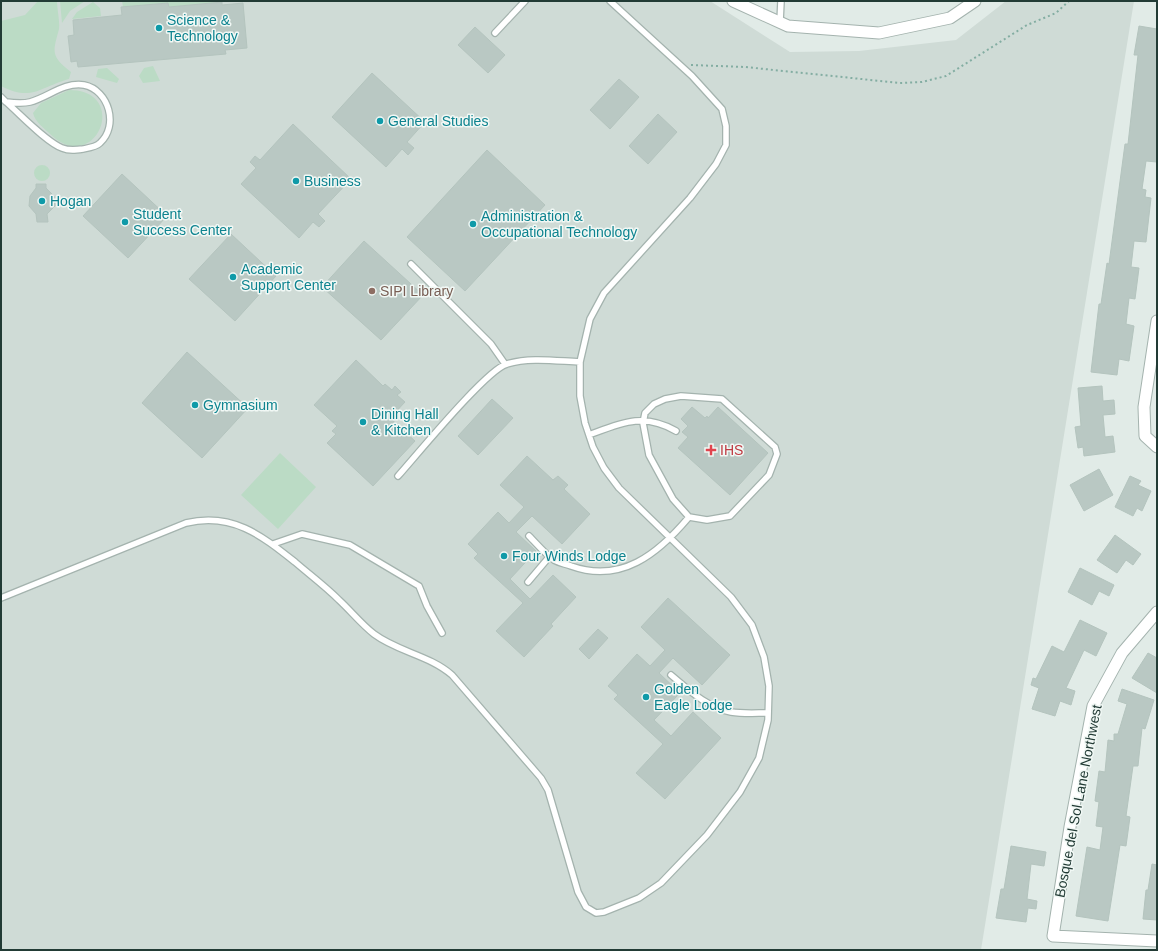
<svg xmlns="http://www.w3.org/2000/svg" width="1158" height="951" font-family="Arial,sans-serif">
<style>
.built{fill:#cfdbd6}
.green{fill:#bbdbc5}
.building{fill:#b9c8c3;stroke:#b4c4be}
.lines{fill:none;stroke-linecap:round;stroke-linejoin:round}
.service-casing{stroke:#a4b3ae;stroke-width:8}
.minor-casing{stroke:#a4b3ae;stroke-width:13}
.path{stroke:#83ada2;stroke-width:2;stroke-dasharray:2 3;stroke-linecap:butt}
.service{stroke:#fff;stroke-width:5.5}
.minor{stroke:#fff;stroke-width:11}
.culture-dot{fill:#0f9aa8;stroke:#f1f8f5;stroke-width:1.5}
.education-dot{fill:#8d6e63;stroke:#f1f8f5;stroke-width:1.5}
.health-dot{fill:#e0444e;stroke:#f1f8f5;stroke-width:1.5}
.labels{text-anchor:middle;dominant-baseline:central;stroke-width:3;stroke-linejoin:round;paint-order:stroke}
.culture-label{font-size:14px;fill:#0d838f;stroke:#f1f8f5;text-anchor:start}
.education-label{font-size:14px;fill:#785e54;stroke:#f1f8f5;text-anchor:start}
.health-label{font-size:14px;fill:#be3a42;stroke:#f1f8f5;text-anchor:start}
.street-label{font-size:14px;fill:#223b35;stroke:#f1f8f5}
</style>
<rect width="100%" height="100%" fill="#e1ebe7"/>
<path class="built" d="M1,1h709l80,51 69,-1 97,-11 50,-39h128l-153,949h-980z"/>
<path class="green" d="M38,1h19c0,8 3,20 2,28 -6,23 -9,27 12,43l-2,7c-29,8 -37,23 -68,7v-65l24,-6z
M60,1h25l-15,10 -8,12z
M122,1h100v1l-53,5 -1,-4 -45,4z
M93,2l7,6 1,8 -29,3 5,-7z
M153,66l7,15 -17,2 -4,-7 5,-8z
M107,68l12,11 -2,4 -21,-6 2,-8z
M69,90c62,0 27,88 -19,44 -6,-6 -15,-12 -17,-21l8,-10z
M34 173a8 8 0 1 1 16 0a8 8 0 1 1-16 0Z
M280,453l36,34 -38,42 -37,-34z"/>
<path class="building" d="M222,2v3l21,-2 4,45 -22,2 1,4 -148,13 -1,-6 -6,1 -3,-26 6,-1 -1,-15 49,-5 -1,-8 47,-4 1,4z
M1139,26l18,3v133l-11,-1 -4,28 4,1 -1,7 6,1 -5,44 -12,-1 -3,26 8,1 -4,31 -6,-1 -3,26 8,2 -5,35 -10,-2 -2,16 -26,-3 8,-68h2l6,-41 2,1 16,-120h3l10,-89h-4z
M475,27l30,28 -17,18 -30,-28z
M372,73l53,49 -18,20 7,6 -6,7 -6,-6 -16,18 -54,-50z
M619,79l20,18 -29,32 -20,-19z
M658,114l19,18 -29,32 -19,-18z
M293,124l58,55 -33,35 7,7 -6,6 -6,-5 -14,16 -58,-54 15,-16 -6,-6 5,-6 5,4z
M487,150l58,55 -80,86 -58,-54z
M122,174l45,42 -39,42 -45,-42z
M36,184h10v4l8,8 1,10 -8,8 1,8h-11l-1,-8 -7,-8 1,-10 6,-8z
M231,234l45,42 -41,45 -46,-42z
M364,241l59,54 -42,45 -59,-53z
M187,352l61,56 -46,50 -60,-55z
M356,360l27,26 2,-2 7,6 3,-4 6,6 -4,3 8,7 -15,16 25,23 -42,45 -46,-43 9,-9 -4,-3 5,-5 -23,-21z
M1102,386l1,15 11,-1 1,14 -12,1 2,22 8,-1 2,16 -31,4 -1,-9 -5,1 -3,-21 6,-1 -3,-38z
M492,399l21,19 -35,37 -20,-19z
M692,407l13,11 2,-2 1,2 10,-11 50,46 -38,42 -52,-47 10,-11 -6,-5 6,-6 -7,-7z
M527,456l26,24 5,-4 10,9 -4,4 26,25 -28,30 -30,-28 -16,16 20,19 -26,28 20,20 23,-24 23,22 -25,27 2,2 -29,31 -28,-26 27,-28 -49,-45 4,-4 -10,-10 30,-32 11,11 15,-16 -24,-22z
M1099,469l14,26 -29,16 -14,-26z
M1130,476l11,5 -3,4 13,6 -9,20 -5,-3 -4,8 -18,-9z
M1115,535l26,19 -8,11 -7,-5 -9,13 -20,-13z
M1080,568l34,17 -5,11 -10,-5 -7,14 -24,-13z
M668,598l62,57 -28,30 -29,-27 -14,15 21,20 -26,27 17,16 22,-24 28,26 -56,61 -29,-26 27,-29 -49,-45 4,-4 -10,-9 29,-32 13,12 15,-16 -24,-23z
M1080,620l27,13 -11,23 -12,-6 -18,38 9,3 -4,14 -11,-4 -5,15 -23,-7 7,-21 -8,-3 2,-7 3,1 16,-33 12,6z
M598,629l10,9 -19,21 -10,-10z
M1148,653l9,5v35l-25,-15z
M1122,689l32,11 -9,29 -3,-1 -4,38h-5l-7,50 4,1 -4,29 -6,-1 -12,76 -32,-5 11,-69 13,3 3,-23 -7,-1 3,-24 -4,-1 4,-30 6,1 3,-32 6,1v-7h4l9,-30 -9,-3z
M1011,846l35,6 -2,14 -13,-2 -4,35 10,2 -1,8 -8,-1 -2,14 -30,-4 5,-29h3z
M1152,864l5,1v55l-14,-1 3,-29h2z"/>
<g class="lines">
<g class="service-casing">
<path id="service" d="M780,22l1,-21
M495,33l30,-32
M1,97l5,5c13,11 40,40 56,46 7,3 14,2 21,1 5,-1 13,-2 17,-6 19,-17 9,-53 -16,-58 -21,-3 -35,12 -54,17 -8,2 -16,1 -24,0
M411,264l80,80 14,20
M589,435c32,-12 54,-23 87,-4
M398,476c18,-20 89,-107 109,-112 23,-7 49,-3 73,-2
M529,536c8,8 16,18 25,24 5,3 12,4 17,6 50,18 87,-12 118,-49l18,3 23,-4 39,-41 8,-21 -2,-7 -53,-48 -41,-3 -16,3 -11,5 -9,9 -2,10 6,32 24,44 16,18
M273,544l29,-10 48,11 69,41 8,20 15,27
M528,582l22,-26
M1,598l185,-75c46,-11 75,12 109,39 15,13 30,24 44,38 12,11 22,24 35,34 24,18 55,21 78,41l89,103 7,12 30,102 8,15 10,6 8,-1 35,-14 22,-15 46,-48 33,-43 19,-34 9,-38 1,-34 -5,-29 -12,-32 -21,-28 -112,-109 -15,-20 -11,-21 -8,-24 -5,-27v-34l10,-43 14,-26 86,-95 26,-34 10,-19v-19l-4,-17 -30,-33 -82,-75
M671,675c18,15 35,32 60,37 12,2 25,1 37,1"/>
</g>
<g class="minor-casing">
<path id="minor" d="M733,1l55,25 91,7 71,-15 25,-17
M1157,321l-13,86 1,29 12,11
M1157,612l-35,41 -29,53 -23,121 -17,109 104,5"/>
</g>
<path class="path" d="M691,65l54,2 155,16 22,-1 24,-6 81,-51 29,-12 13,-12"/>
<use href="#service" class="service"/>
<use href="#minor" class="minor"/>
</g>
<g class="culture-dot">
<circle cx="159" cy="28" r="4"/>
<circle cx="380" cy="121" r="4"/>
<circle cx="296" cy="181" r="4"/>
<circle cx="42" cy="201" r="4"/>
<circle cx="125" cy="222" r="4"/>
<circle cx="473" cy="224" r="4"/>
<circle cx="233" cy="277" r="4"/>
<circle cx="195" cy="405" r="4"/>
<circle cx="363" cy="422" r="4"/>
<circle cx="504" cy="556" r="4"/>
<circle cx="646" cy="697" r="4"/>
</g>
<circle class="education-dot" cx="372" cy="291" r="4"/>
<path class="health-dot" d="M709 444h4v4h4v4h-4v4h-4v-4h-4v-4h4z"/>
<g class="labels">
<g class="culture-label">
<text x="167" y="20">Science &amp;<tspan x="167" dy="16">Technology</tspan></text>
<text x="388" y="121">General Studies</text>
<text x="304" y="181">Business</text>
<text x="50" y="201">Hogan</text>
<text x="133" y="214">Student<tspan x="133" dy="16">Success Center</tspan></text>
<text x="481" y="216">Administration &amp;<tspan x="481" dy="16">Occupational Technology</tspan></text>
<text x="241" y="269">Academic<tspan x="241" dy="16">Support Center</tspan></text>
<text x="203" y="405">Gymnasium</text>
<text x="371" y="414">Dining Hall<tspan x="371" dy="16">&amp; Kitchen</tspan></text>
<text x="512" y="556">Four Winds Lodge</text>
<text x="654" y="689">Golden<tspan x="654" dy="16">Eagle Lodge</tspan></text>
</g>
<g class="education-label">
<text x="380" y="291">SIPI Library</text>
</g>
<g class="health-label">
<text x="720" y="450">IHS</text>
</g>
<g class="street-label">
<text transform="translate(1078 801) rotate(-79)">Bosque del Sol Lane Northwest</text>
</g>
</g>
<rect width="1158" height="951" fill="none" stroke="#223b35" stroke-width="4"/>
</svg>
